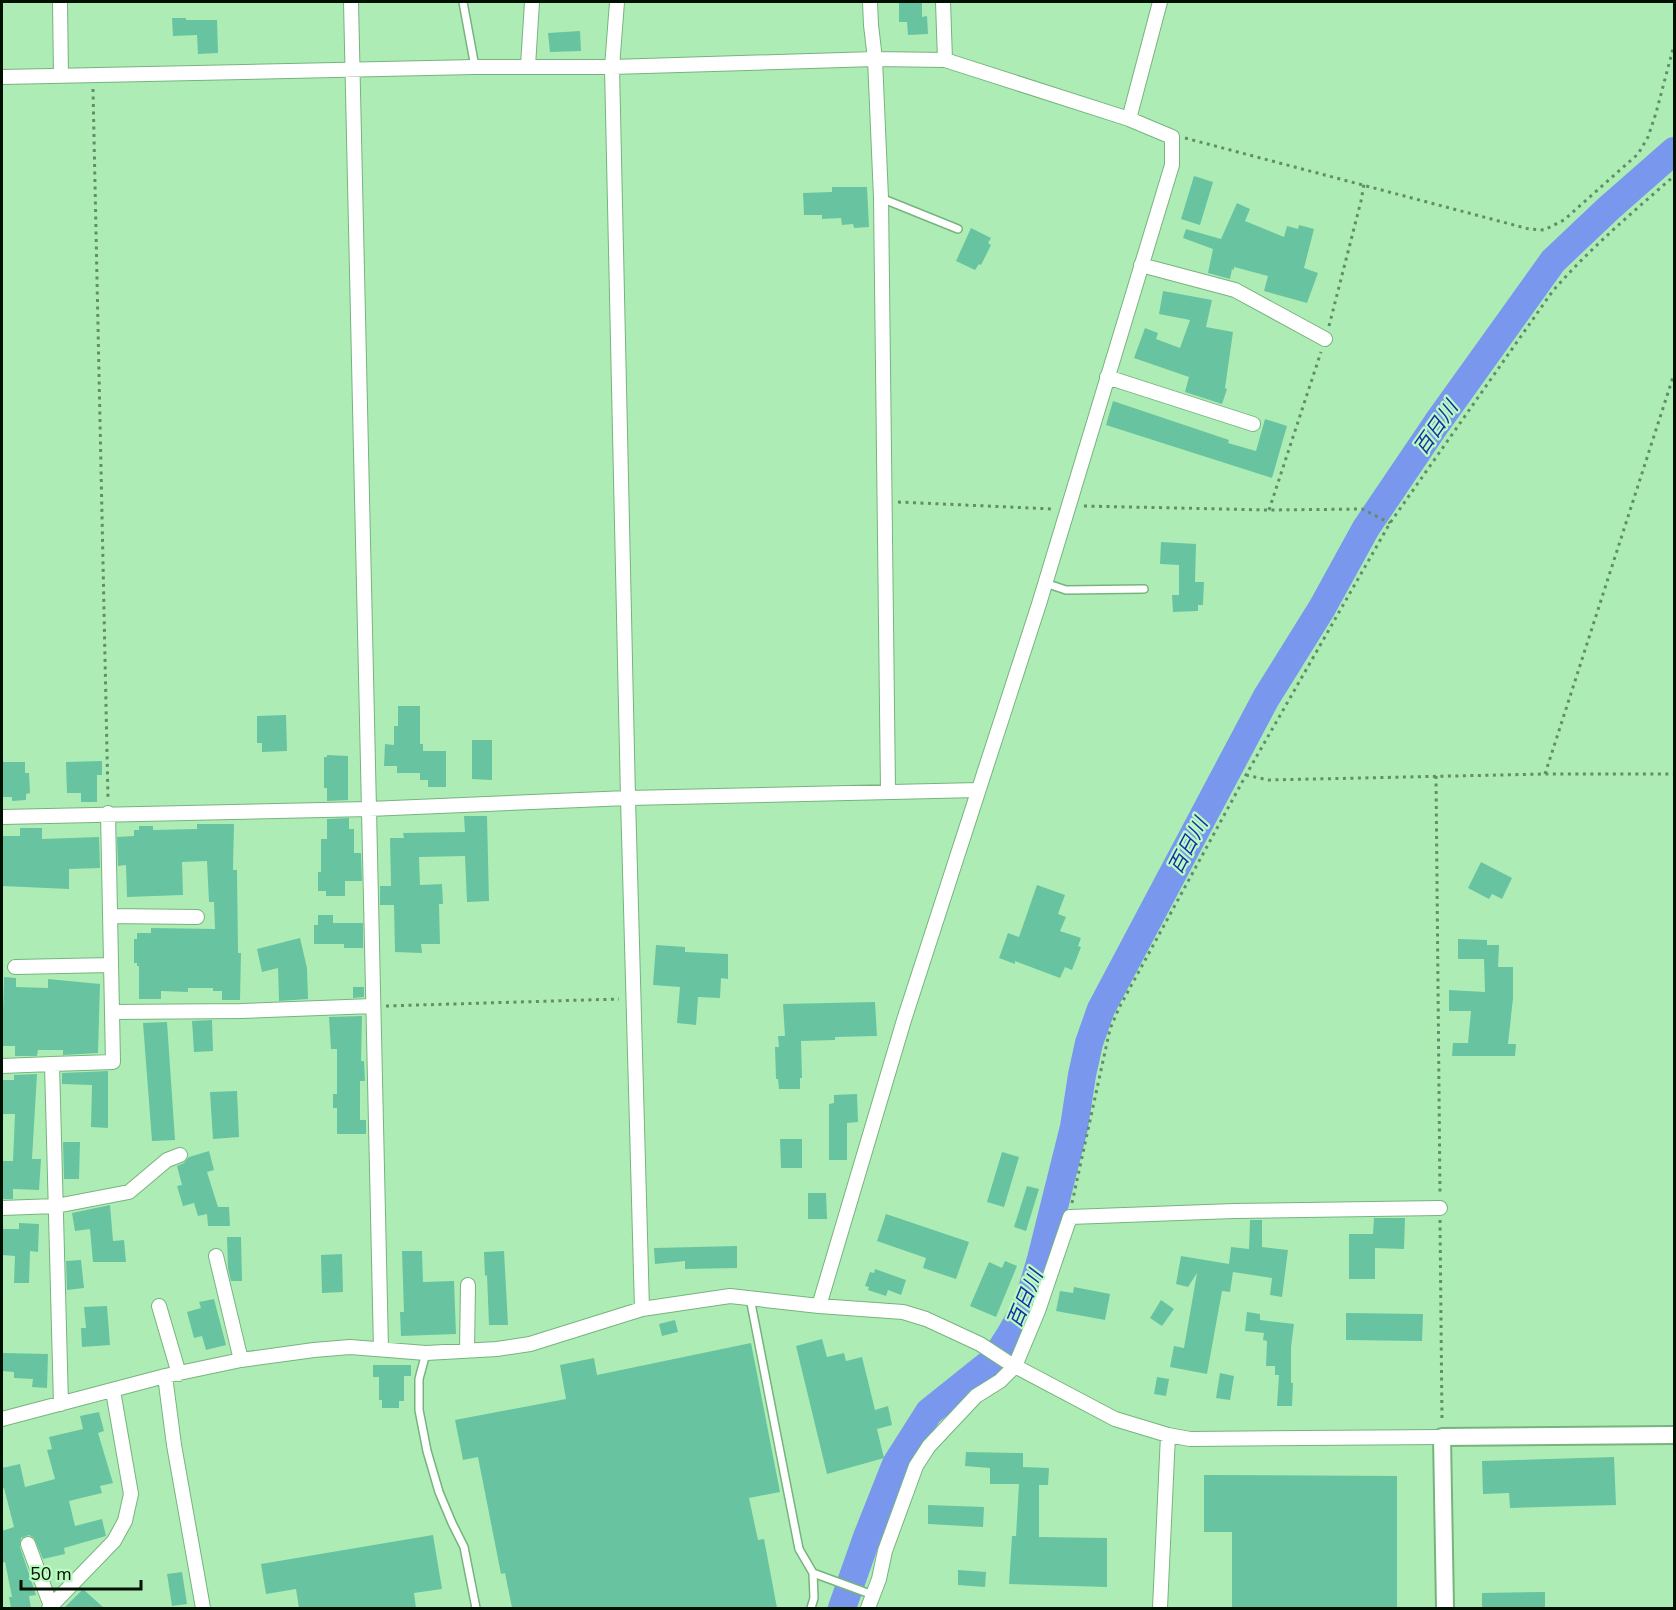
<svg xmlns="http://www.w3.org/2000/svg" width="1676" height="1610" font-family="'Nunito Sans','Noto Sans JP',sans-serif">
<style>
.lines{fill:none;stroke-linecap:round;stroke-linejoin:round}
.river{stroke:#7998ed;stroke-width:28}
.building{fill:#68c3a1}
.service-casing{stroke:#76b47e;stroke-width:10}
.minor-casing{stroke:#76b47e;stroke-width:16}
.tertiary-casing{stroke:#76b47e;stroke-width:20}
.path{stroke:#628e67;stroke-width:3;stroke-dasharray:3 4.5;stroke-linecap:butt}
.service{stroke:#fff;stroke-width:7}
.minor{stroke:#fff;stroke-width:14}
.tertiary{stroke:#fff;stroke-width:16}
.labels{text-anchor:middle;dominant-baseline:central;stroke-width:4.5;stroke-linejoin:round;paint-order:stroke}
.water-label{font-size:20px;font-style:italic;fill:#1a2ea7;stroke:#bafbc1}
</style>
<rect width="100%" height="100%" fill="#adedb5"/>
<g class="lines">
<path class="river" d="M842,1608l25,-71 29,-73 33,-52 65,-52 16,-25 18,-32 13,-44 33,-132 8,-52 7,-32 12,-34 165,-311 56,-90 44,-80 71,-105 116,-162 56,-53 65,-57"/>
</g>
<path class="building" d="M899,2h23v15l5,-1 1,18 -20,1 -1,-13h-8z
M172,18h14v2h31l1,33 -20,1 -1,-19 -24,1z
M580,31l1,20 -31,1 -2,-19z
M1194,176l19,6 -13,43 -19,-6z
M832,187h35l2,40 -15,1 -1,-4 -11,1 -1,-7 -19,1v-4h-18l-1,-22 29,-1z
M1237,203l13,6 -5,12 39,16 3,-11 11,3 1,-4 15,4 -10,39 14,5 -11,30 -43,-12 4,-15 -34,-9v3l-2,-1 -2,10 -22,-6 5,-24 -30,-11 3,-9 35,10z
M971,228l20,10 -3,5 3,2 -10,20 -2,-1 -4,6 -19,-9z
M1163,291l49,9 -6,27 27,5 -8,56 2,1 -5,15 -37,-12 4,-15 -55,-19 11,-30 13,5 -2,6 24,9 10,-28 -31,-6z
M1113,401l116,39 -1,3 28,8 9,-32 22,7 -15,52 -166,-53z
M1161,542l35,2 -1,38h9l-1,23h-5v6l-25,1 -1,-17h7v-30l-19,-1z
M398,706h22v38h3v7h23v36h-18v-7h-8v-7h-23v-7h-13l1,-22 9,1v-19h4z
M286,715l1,36 -25,1v-9h-5v-27z
M472,740h20v40l-20,-1z
M327,755l21,1v44l-21,1v-13h-3v-31h3z
M102,761v14h-5v27h-16v-9h-14l-1,-31z
M2,762h23v11h4l1,20 -4,1v6l-14,1v-4h-10z
M464,816h23l2,85 -22,1 -2,-46 -46,1 1,28 22,-1 1,20h-4l1,40h-19l1,9 -27,-1 -1,-47h-14v-19h11l-1,-48h14l-1,-5 62,-1z
M349,818v11h5v24h7l1,28h-17v15h-19v-5h-8v-19h3v-33h6v-20z
M197,824h37l-1,46h4l1,83h3l-1,47h-18v-9h-9v-3h-25v4l-27,-1v8h-22v-33h-2v-3h-3v-24h3v-6h14v-5l64,1 -1,-27h-5l-2,-41 -25,1 1,33 -56,2 -1,-32 -8,1 -1,-29 17,-1v-6h5v-4h14v4l44,-1z
M20,828h22v11l57,-2 1,31 -31,1v20l-67,-3v-50h18z
M1481,862l31,16 -10,21 -10,-5 -3,5 -21,-11z
M1037,885l28,10 -7,19 8,3 -6,14 21,7 -3,8 3,1 -9,23 -7,-3 -5,11 -45,-17v3l-16,-6 9,-25 11,4z
M318,915h15v8h30v25h-19v-4h-30v-19h4z
M300,938l7,30 1,31 -29,2 -1,-33 -16,4 -5,-23z
M1458,939l29,1v5h12l-1,22h15v31l-5,46h8l-1,12h-63l1,-13h15l3,-32h-22v-21l36,2 -1,-33h-26z
M656,945l29,2v5l43,2v25l-7,-1 -1,20 -22,-1 -2,28 -19,-2 3,-36 -27,-2z
M4,977l12,1v9l32,1v-9l52,5 -2,69 -35,2v-5h-25l-1,6h-22v-10h-13z
M353,987h11v10l-11,1z
M875,1002l2,34 -42,1v3l-34,1 1,37h-2v11h-21l-1,-10h-2l-1,-32h4l-1,-11h7l-2,-32z
M362,1016l-1,45h3l1,20h-5v39h6v14h-29v-26h-4v-14h4v-45h-6l-2,-32z
M212,1020l1,31 -19,1 -2,-31z
M167,1022l8,118 -23,1 -9,-118z
M108,1071v57l-17,-1 1,-42 -30,-1v-11z
M37,1074l-5,85h9l-2,31 -26,-1v10h-11v-38h11l2,-47h-13v-34h12v-5z
M237,1091l2,46 -26,2 -3,-47z
M857,1094l1,28 -11,1v37h-18v-56l5,-1v-8z
M780,1139h22v29h-21z
M63,1142h17l-1,37h-15z
M209,1151l5,19 -7,2 11,35h11l1,19h-22l-1,-12 -9,2 -4,-13 -11,3 -6,-20 5,-1 -5,-19 7,-3 5,-6z
M1002,1152l17,5 -15,50 -17,-5z
M1027,1186l12,3 -13,42 -12,-4z
M808,1193h18l1,26h-19z
M110,1205l3,36 11,-1 2,22h-33l-3,-33 -15,2 -3,-18z
M886,1214l83,28 -13,37 -33,-11 3,-10 -49,-17z
M1374,1218h31l-1,31 -29,-1v31h-26v-45h24z
M1250,1220h12v27l26,3 -6,47 -12,-2 2,-17 -39,-6 -3,20 -8,-1 -15,83 -37,-7 4,-21 10,2 13,-75 -9,14 -12,-3 5,-28 48,8 2,-17 18,2z
M19,1223l20,1 -1,28 -8,-1 -1,32h-15l1,-27 -13,-1v-26h17z
M227,1237h14l1,44h-11l-3,-13z
M737,1246v22l-52,1v-8l-30,3 -1,-16z
M402,1251h20l1,31 31,-1 2,53 -55,2 -1,-24h4z
M504,1251l4,74h-19l-2,-50 -2,1 -1,-24z
M342,1254l1,38 -21,1 -1,-38z
M81,1260l3,28 -17,2 -1,-29z
M1005,1261l12,5 -21,51 -26,-11 19,-44 13,6z
M875,1269l31,11 -5,15 -13,-5 -2,6 -18,-6 1,-3 -4,-1 5,-14 4,1z
M1074,1287l36,7 -5,26 -49,-9 4,-20 13,2z
M214,1299l12,46 -20,5 -4,-14 -8,2 -7,-26 14,-4 -2,-6z
M1161,1300l13,9 -12,17 -12,-8z
M107,1306l3,39 -28,2 -1,-19h5l-2,-21z
M1247,1312l13,2v6l34,4 -3,23v36h2l-1,23h-15l2,-31h-4v-9h-9l1,-25 -4,-1 1,-7 -19,-2z
M1346,1313l77,1 -1,27 -76,-1z
M675,1320l3,12 -16,4 -3,-12z
M822,1339l5,18 17,-4 2,8 16,-4 13,53 13,-4 4,19 -15,4 7,29 -57,16 -31,-128z
M751,1343l29,149 -31,6 9,42 6,-1 13,69h-265l-7,-35 -4,1 -23,-117 -15,3 -8,-40 111,-21 -6,-34 34,-7 3,17z
M2,1353l46,1 -1,34 -15,-1 1,-8 -19,-1v-6l-12,-1z
M373,1365h38v11h-7v25h-5v7h-17v-8h-3v-23h-6z
M1220,1373l14,3 -4,24 -14,-2z
M1157,1377l12,2 -3,17 -12,-2z
M99,1412l5,19 -6,2 15,50 -13,3 2,7 -33,8 6,25 27,-7 4,17 -42,12 1,6 -22,5 -9,-21 -5,-3 -8,3 -1,9 16,48 -7,1 2,12h-20l-2,-11h3l-7,-35 -3,1v-32l12,-4 -10,-39 -2,1v-21l18,-4 5,23 30,-8 -8,-29 5,-1 -3,-12 34,-8 -3,-13z
M966,1452l57,1v14l26,1 -1,17h-9v52l68,1v49l-98,-3 3,-48h4l3,-52h-29v-16l-25,-2z
M1614,1457l2,48 -106,3 -1,-15 -26,1 -1,-33z
M1204,1475l193,1v132h-165v-76h-28z
M928,1505l56,2 -1,20 -55,-3z
M433,1535l9,54 -28,4 2,15h-117l-3,-19 -30,5 -5,-30z
M958,1570l28,2 -1,15 -27,-2z
M182,1572l5,32 -15,2 -5,-32z
M83,1589l21,19h-40z
M1545,1592v16h-63v-15z"/>
<g class="lines">
<g class="service-casing">
<path id="service" d="M463,2l12,65
M881,198l77,31
M1045,583l21,7 78,-1
M750,1298l49,251 14,24 60,22
M426,1353l-7,26v31l8,41 12,41 13,31 12,24 12,61
M811,1608l3,-10 -1,-25"/>
</g>
<g class="minor-casing">
<path id="minor" d="M60,2l1,73
M351,2l30,1347
M617,2l-5,65 16,731 14,511
M870,2l1,23 4,34 6,139 7,593
M943,2l2,58
M528,66l4,-64
M2,77l473,-10h137l263,-8 70,1 184,59 43,18v28l-133,439 -135,416 -85,286
M1129,119l31,-117
M1141,265l94,25 90,49
M1107,377l146,47
M2,817l367,-8 259,-11 350,-8
M110,916l87,1
M15,967l96,-2
M112,1012l129,-1 132,-5
M2,1066l50,-2
M2,1208l54,-2 73,-14 38,-32 13,-5
M216,1256l25,104
M159,1306l20,68
M467,1351l1,-66
M165,1376l9,69 29,163
M61,1404l-9,-340 61,-2 -5,-249
M2,1419l163,-43 76,-16 73,-10 36,-3 76,6 71,-4 33,-5 112,-35 88,-13 89,10 84,6 23,7 54,25 29,19 106,56 53,16 22,4 252,-2
M28,1544l23,62
M49,1608l65,-67 11,-20 6,-27 -18,-103
M868,1608l11,-29 6,-28 31,-85 13,-20 47,-50 24,-15 15,-15 23,-55 32,-94 164,-6 206,-3
M1160,1608l8,-173"/>
</g>
<g class="tertiary-casing">
<path id="tertiary" d="M1445,1608l-3,-171 232,-2"/>
</g>
<path class="path" d="M93,89l15,711
M1185,138l344,91 15,1 20,-10 74,-66 10,-17 8,-24 18,-68
M1329,326l32,-125 3,-17
M898,502l155,7
M1084,506l185,4 93,-1 28,14
M1269,510l52,-158
M1545,774l129,-400
M1246,775l22,5 277,-6h129
M1436,776l4,420
M386,1006l233,-7
M1072,1203l38,-174 9,-21 127,-233 144,-252 162,-231c37,-43 80,-79 122,-116
M1440,1220l2,201"/>
<use href="#service" class="service"/>
<use href="#minor" class="minor"/>
<use href="#tertiary" class="tertiary"/>
</g>
<g class="labels">
<g class="water-label">
<text transform="translate(1436 428) rotate(-55)">百日川</text>
<text transform="translate(1188 846) rotate(-62)">百日川</text>
<text transform="translate(1025 1299) rotate(-67)">百日川</text>
</g>
</g>
<rect width="1676" height="1610" fill="none" stroke="#001101" stroke-width="6"/>
<path d="M21 1580v9h120v-9" fill="none" stroke="#001101" stroke-width="3"/>
<text x="30" y="1580" font-size="18" fill="#001101" stroke="#bafbc1" stroke-width="4.5" paint-order="stroke">50 m</text>
</svg>
